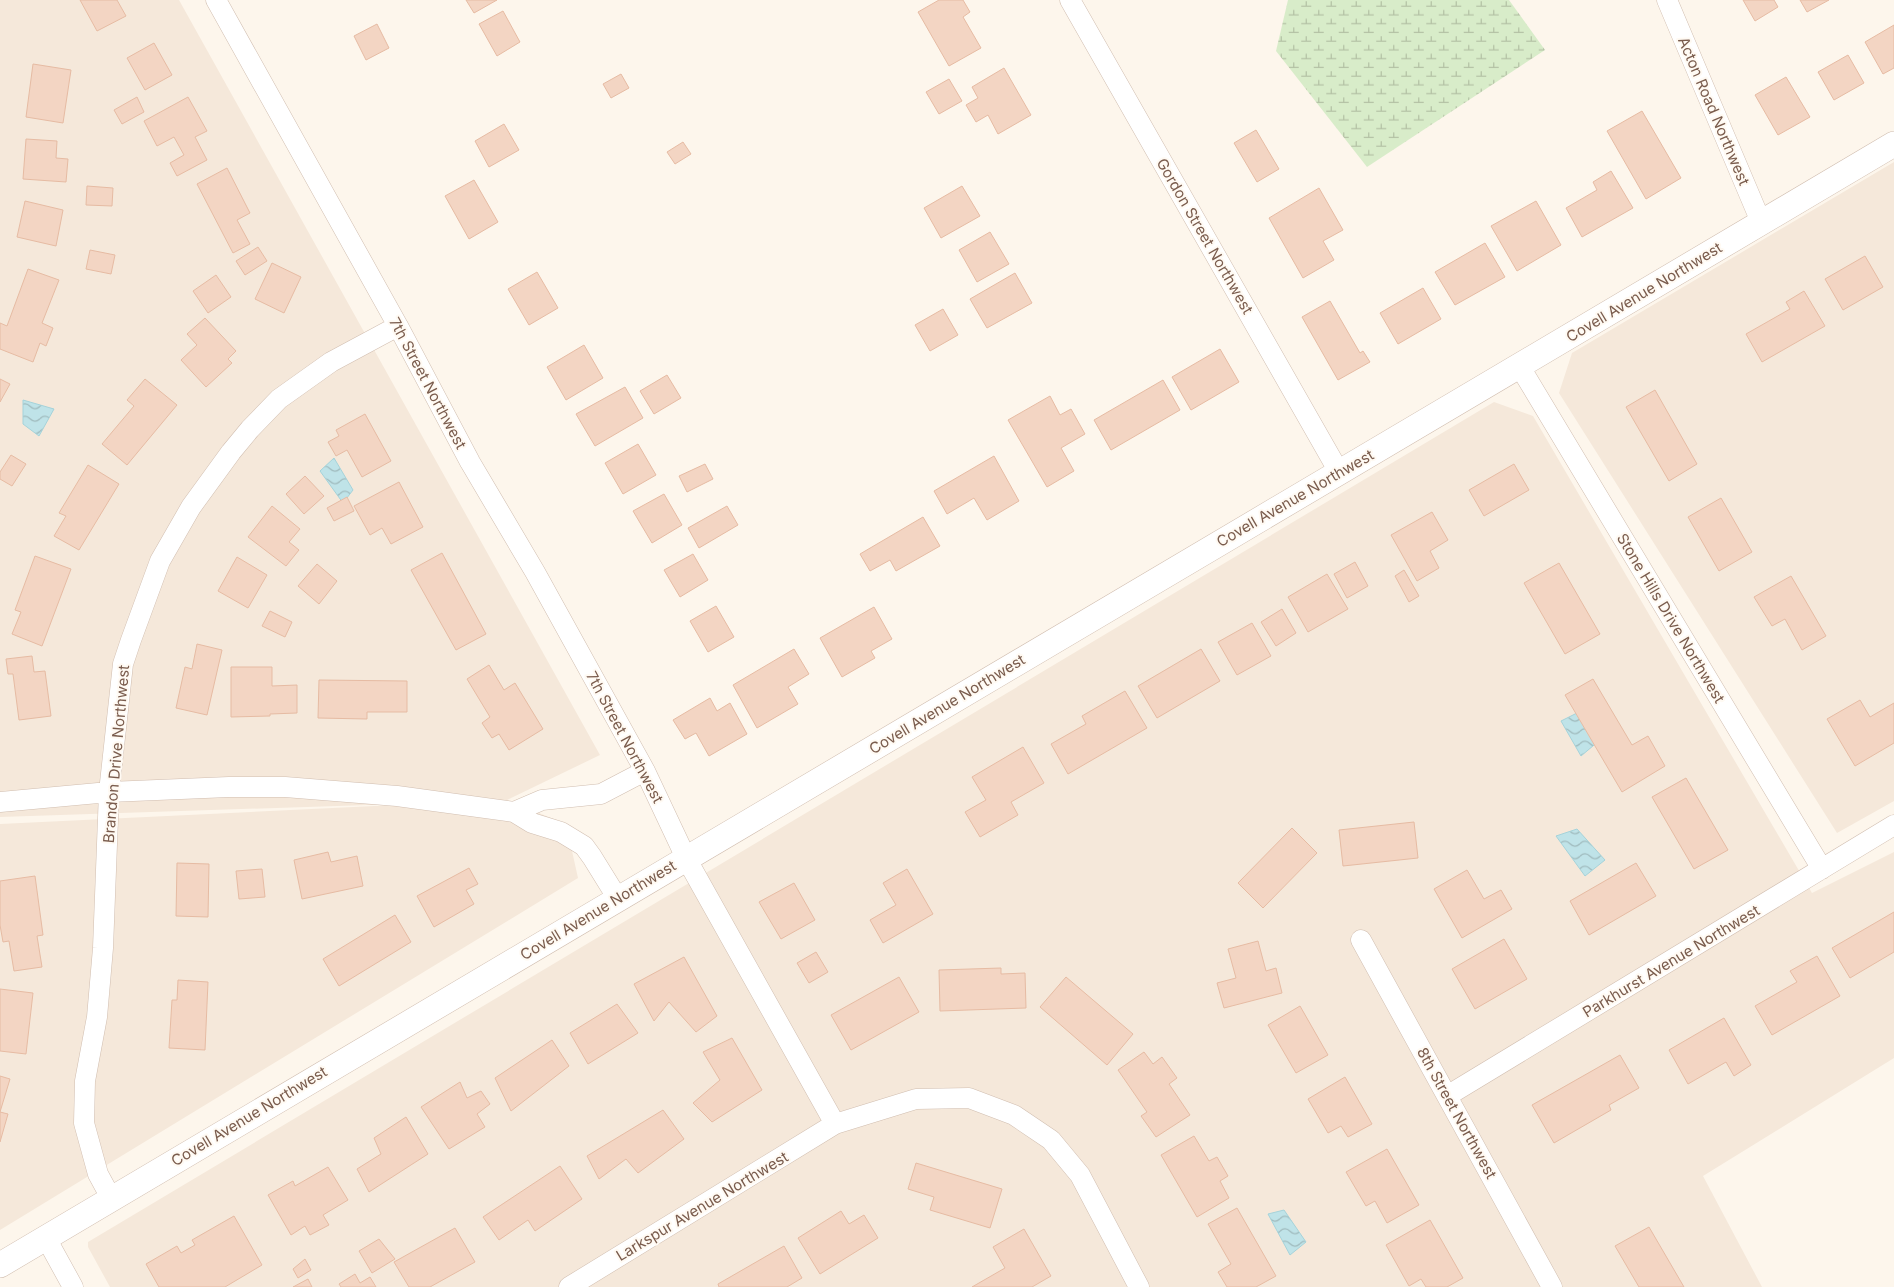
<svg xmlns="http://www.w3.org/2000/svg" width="1894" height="1287" font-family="Inter,sans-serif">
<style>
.residential{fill:#f5e8da}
.wetland{fill:url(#wetland-marsh)}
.water{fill:url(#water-waves);stroke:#a5d3da}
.building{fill:#f3d5c3;stroke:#e6bba3}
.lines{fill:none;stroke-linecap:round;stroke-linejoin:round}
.minor-casing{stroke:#d1beb0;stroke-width:21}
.tertiary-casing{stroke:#d1beb0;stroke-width:26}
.minor{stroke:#fff;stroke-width:20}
.tertiary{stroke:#fff;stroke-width:25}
.labels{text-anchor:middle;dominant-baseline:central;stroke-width:4;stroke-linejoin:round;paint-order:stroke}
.street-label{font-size:15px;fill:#7a5c4d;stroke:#fffaf3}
</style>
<defs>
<pattern id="wetland-marsh" width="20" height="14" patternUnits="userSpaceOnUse" patternTransform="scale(1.25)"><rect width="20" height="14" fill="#d8ecc9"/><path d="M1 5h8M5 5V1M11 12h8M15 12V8" fill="none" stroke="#b4c2a5"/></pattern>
<pattern id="water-waves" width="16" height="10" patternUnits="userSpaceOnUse" patternTransform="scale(1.25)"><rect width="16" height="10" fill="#bfe3e8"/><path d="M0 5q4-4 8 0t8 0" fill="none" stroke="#a0bbbe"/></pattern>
</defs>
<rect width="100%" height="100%" fill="#fdf6ec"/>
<path class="residential" d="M0,0h179l421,755 -93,45 59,24 12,54 -578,352v-406l458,-22 -458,15z
M1894,162v639l-57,32 -278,-440 13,-40z
M1494,402l39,14 279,477 82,-41v206l-191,118 59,111h-1652l-22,-40v-5z"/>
<path class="wetland" d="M1288,0h221l36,50 -178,117 -91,-116z"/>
<path class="water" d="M23,400l31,9 -15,27 -16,-12z
M334,458l19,32 -10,13 -23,-32z
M1581,711l19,29 -19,16 -20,-35z
M1577,829l28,31 -20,16 -29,-40z
M1284,1210l22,32 -16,13 -22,-41z"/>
<path class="building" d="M80,0h37l9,16 -29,15z
M466,0h31l-23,13z
M939,0h24l7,12 -7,5 18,31 -32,18 -31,-54z
M1743,0h31l4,7 -23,14z
M1800,0h29l-22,12z
M503,11l17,31 -23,14 -18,-32z
M377,24l12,24 -23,12 -12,-24z
M1894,25v43l-11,6 -18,-32z
M154,43l18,32 -27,15 -18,-32z
M1848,55l16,28 -30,17 -16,-28z
M33,64l38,6 -8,53 -37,-6z
M1004,68l27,47 -33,19 -10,-19 -12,7 -10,-17 12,-7 -6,-11z
M621,74l8,14 -18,10 -8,-14z
M1786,77l24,40 -32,18 -23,-40z
M949,79l13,22 -23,13 -13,-22z
M137,97l7,15 -22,12 -8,-14z
M188,97l19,34 -12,6 12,23 -30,16 -7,-13 14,-8 -10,-18 -17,9 -13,-25z
M1642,111l39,67 -35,21 -39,-68z
M504,124l15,26 -30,17 -14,-26z
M1256,130l23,39 -22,13 -23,-39z
M26,139l31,2 -1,17 12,1 -2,23 -43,-3z
M683,142l8,12 -16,10 -8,-12z
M227,168l23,45 -13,7 13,24 -17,9 -36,-69z
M1611,171l22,37 -51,29 -16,-29 31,-18 -4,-8z
M474,180l24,42 -29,17 -24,-43z
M87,186l26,2 -1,18 -26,-1z
M962,186l18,30 -39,22 -17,-30z
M1319,188l24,42 -20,11 11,19 -31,18 -34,-60z
M25,201l38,9 -7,36 -39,-9z
M1536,201l25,44 -44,26 -26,-45z
M990,232l19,32 -32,18 -18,-32z
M1485,243l20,34 -50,28 -20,-33z
M258,247l9,14 -22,14 -9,-14z
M90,250l25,5 -4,19 -25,-5z
M1865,256l18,31 -40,23 -18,-31z
M272,263l29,14 -17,36 -29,-14z
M28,269l31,11 -17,43 11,5 -7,18 -6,-3 -7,19 -33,-13v-26l7,3z
M537,272l21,36 -29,17 -21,-36z
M1015,273l17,30 -45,25 -17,-29z
M216,275l15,22 -23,16 -15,-22z
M1423,288l18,31 -43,25 -18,-31z
M1804,291l21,35 -63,36 -16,-28 44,-25 -4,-7z
M1330,301l30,52 3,-2 7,11 -32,18 -36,-63z
M943,309l15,26 -28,16 -15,-26z
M205,318l31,33 -8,8 4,4 -26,24 -25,-27 16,-15 -10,-11z
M584,345l19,33 -37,22 -19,-33z
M1220,349l19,33 -48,28 -19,-33z
M667,375l14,23 -27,16 -14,-23z
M0,379l10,5 -10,18z
M145,379l32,26 -50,60 -25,-21 32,-38 -7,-6z
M1163,380l17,30 -69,40 -17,-30z
M625,387l18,31 -48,28 -19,-32z
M1655,390l42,74 -28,17 -43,-74z
M1050,396l10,19 11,-6 14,25 -24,14 13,23 -27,16 -39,-67z
M365,414l26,47 -29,16 -15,-27 -11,6 -8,-14 11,-6 -3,-6z
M638,444l18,31 -33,19 -18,-31z
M11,455l15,9 -14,22 -12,-7v-7z
M994,456l25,45 -32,19 -13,-22 -27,16 -13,-23z
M705,464l8,15 -26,13 -8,-16z
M1514,464l15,26 -45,26 -15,-26z
M88,465l31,19 -40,66 -25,-14 12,-20 -7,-3z
M305,476l19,20 -20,18 -18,-20z
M399,482l24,45 -32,17 -9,-16 -12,7 -16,-29z
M664,494l18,31 -30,18 -19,-32z
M347,497l7,14 -20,10 -7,-13z
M1721,498l31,54 -33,19 -31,-54z
M272,506l28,23 -11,13 10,8 -13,16 -38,-29z
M727,506l11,19 -39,23 -11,-20z
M1432,512l16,28 -18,11 9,17 -22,13 -26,-46z
M923,517l17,29 -44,25 -6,-11 -20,11 -10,-17z
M442,553l44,81 -30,16 -45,-80z
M693,554l15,26 -28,17 -16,-27z
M35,556l36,13 -29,77 -30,-12 9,-22 -6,-2z
M237,557l30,18 -19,33 -30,-17z
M1355,562l13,24 -21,12 -13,-24z
M1559,563l41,71 -35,20 -41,-71z
M317,564l20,17 -18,23 -21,-18z
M1404,570l15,26 -10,6 -14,-26z
M1327,574l21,35 -40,23 -20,-35z
M1791,576l35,60 -24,14 -17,-31 -13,7 -18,-29z
M716,606l18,31 -26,15 -18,-31z
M874,607l18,32 -21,12 4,7 -33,19 -22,-39z
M1282,609l14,24 -20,13 -15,-24z
M270,611l22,11 -7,15 -23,-11z
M1252,623l19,33 -34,19 -19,-33z
M197,644l25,6 -15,65 -31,-7 9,-41 7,2z
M794,649l15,25 -21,13 10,17 -41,24 -24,-43z
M1201,649l19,32 -63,37 -19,-32z
M32,656l2,16 11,-1 6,45 -32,4 -6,-46h-5l-2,-15z
M489,665l15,25 11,-7 28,46 -34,21 -10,-16 -7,4 -10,-15 8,-6 -23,-38z
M231,667h41v19l25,-1v28l-27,1v2l-39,1z
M1593,679l39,66 16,-9 17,30 -43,26 -57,-97z
M319,680l88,1v31h-40v7l-49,-1z
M1125,691l22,37 -79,46 -17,-30 35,-20 -4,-8z
M710,698l7,13 13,-8 17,31 -38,22 -13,-23 -11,6 -12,-19z
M1860,700l10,17 24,-14v40l-39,23 -28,-47z
M1023,747l21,36 -33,19 7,13 -38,22 -15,-25 21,-12 -14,-23z
M1686,778l42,72 -34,19 -42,-72z
M1414,822l4,36 -75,8 -4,-36z
M1292,828l25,25 -54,55 -25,-25z
M328,852l3,10 26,-6 6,30 -61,13 -8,-39z
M177,863l32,1 -1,53 -32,-1z
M1636,863l20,33 -67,39 -19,-34z
M469,868l9,16 -12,6 8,14 -40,23 -17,-31z
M262,869l3,28 -26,2 -3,-28z
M907,869l26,45 -50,29 -13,-23 26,-15 -13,-22z
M1467,870l17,29 17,-9 11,19 -50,29 -28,-49z
M35,876l8,59 -6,1 5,31 -28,4 -5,-30 -6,1 -3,-17v-44z
M794,883l21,37 -34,19 -22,-37z
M1894,912v40l-44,26 -18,-30z
M395,915l16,27 -72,44 -16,-27z
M1504,939l23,40 -52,30 -23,-40z
M1258,941l8,30 10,-3 6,25 -58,15 -7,-25 19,-5 -8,-29z
M816,952l12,20 -19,11 -12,-20z
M1817,956l23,40 -68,39 -17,-29 42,-24 -7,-11z
M684,957l33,59 -21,16 -27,-30 -15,19 -20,-37z
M1001,968v6l24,-1 1,35 -86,3 -1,-41z
M899,977l20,35 -68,38 -20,-35z
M1066,977l67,57 -26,31 -67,-58z
M178,980l30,2 -3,68 -36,-2 3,-48h5z
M0,989l33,4 -7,61 -26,-3z
M617,1004l21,29 -50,31 -18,-31z
M1300,1006l28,49 -32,18 -28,-48z
M1724,1018l27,47 -17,11 -8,-14 -38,22 -19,-34z
M732,1038l30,52 -50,32 -19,-19 27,-23 -17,-28z
M552,1040l17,26 -58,45 -16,-33z
M1144,1052l9,12 9,-7 15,21 -8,6 21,31 -34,22 -15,-21 6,-4 -29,-42z
M1620,1055l19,33 -30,17 2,5 -57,33 -22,-38z
M0,1076l10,3 -10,33 8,2 -8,28z
M1345,1077l27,47 -24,13 -7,-11 -13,7 -20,-34z
M460,1082l7,16 14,-7 9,13 -13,10 8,13 -36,22 -28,-42z
M663,1110l21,29 -46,34 -12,-14 -27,20 -12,-23z
M406,1117l22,37 -59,38 -12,-23 24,-15 -7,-16z
M1194,1136l15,25 8,-4 11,19 -8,5 9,17 -32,19 -36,-62z
M1387,1149l32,56 -32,18 -12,-22 -9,5 -20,-34z
M916,1163l86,26 -12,39 -60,-18 4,-13 -26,-8z
M560,1166l22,33 -47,32 -7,-11 -29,20 -16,-23z
M328,1167l20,33 -25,15 6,10 -19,10 -5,-9 -14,9 -23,-40 25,-14 2,5z
M1237,1208l39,68 -20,11h-29l-9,-15 13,-8 -23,-40z
M841,1211l8,13 15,-9 14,23 -58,36 -22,-36z
M234,1216l28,49 -37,22h-66l-13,-23 31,-18 4,7 14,-8 -3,-5z
M1430,1220l33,58 -16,9h-21l-5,-8 -12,7 -23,-41z
M1649,1227l35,60h-45l-24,-41z
M455,1228l20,34 -45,25h-21l-15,-25z
M1024,1229l27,47 -19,11h-60l33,-19 -12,-21z
M379,1239l16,20 -23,14 -13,-22z
M784,1246l18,32 -15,9h-68l-1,-3z
M305,1259l6,11 -13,8 -5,-9z
M355,1274l5,9 10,-6 6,10h-35l-2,-3z
M308,1279l4,8h-19z"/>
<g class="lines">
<g class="minor-casing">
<path id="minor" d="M216,0l182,326 72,136 65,110 110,199 41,87 149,266
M1070,0l269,472
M1667,0l94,222
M1520,367l302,502
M0,802l109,-10 120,-5h56l112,9 117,16 18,11 29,9 23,14 8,11 26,42
M514,812l28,-12 59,-6 44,-23
M1361,940l191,347
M1447,1096l447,-271
M111,1198l-13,-24 -14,-51 1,-42 12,-64 6,-69 6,-156 14,-128 8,-24 29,-79 31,-54 40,-55 19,-23 29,-30 52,-37 67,-36
M46,1238l27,49
M569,1287l266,-163 81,-25 53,-1 45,17 37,25 29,35 59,112"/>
</g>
<g class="tertiary-casing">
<path id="tertiary" d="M0,1265l1894,-1121"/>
</g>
<use href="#minor" class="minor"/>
<use href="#tertiary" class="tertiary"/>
</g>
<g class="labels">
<g class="street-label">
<text transform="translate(1714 111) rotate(67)">Acton Road Northwest</text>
<text transform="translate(1205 236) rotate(60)">Gordon Street Northwest</text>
<text transform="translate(1644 292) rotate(-31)">Covell Avenue Northwest</text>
<text transform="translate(428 383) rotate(62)">7th Street Northwest</text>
<text transform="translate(1295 498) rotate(-30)">Covell Avenue Northwest</text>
<text transform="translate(1671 618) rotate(59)">Stone Hills Drive Northwest</text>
<text transform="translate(947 704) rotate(-31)">Covell Avenue Northwest</text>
<text transform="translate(625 737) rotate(62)">7th Street Northwest</text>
<text transform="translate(116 754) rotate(-85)">Brandon Drive Northwest</text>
<text transform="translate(598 910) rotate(-31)">Covell Avenue Northwest</text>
<text transform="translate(1671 961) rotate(-31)">Parkhurst Avenue Northwest</text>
<text transform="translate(1457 1113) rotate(61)">8th Street Northwest</text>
<text transform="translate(249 1116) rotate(-31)">Covell Avenue Northwest</text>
<text transform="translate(702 1206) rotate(-31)">Larkspur Avenue Northwest</text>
</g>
</g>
</svg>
